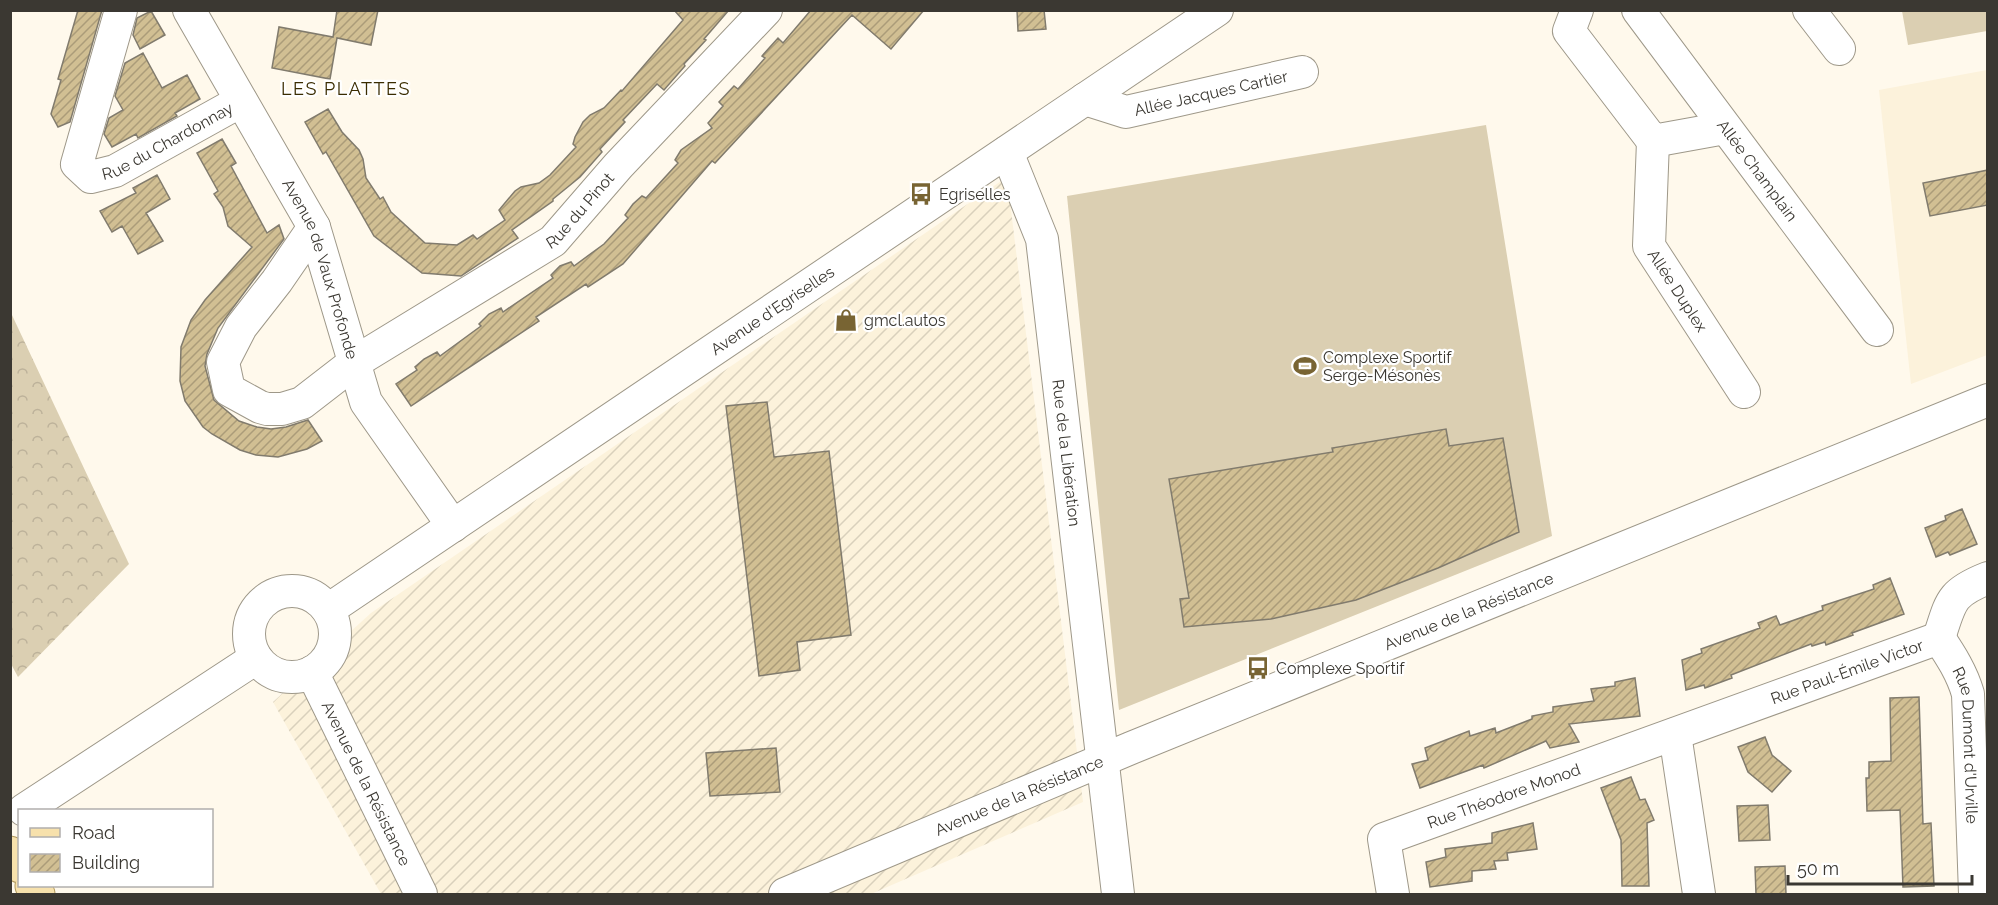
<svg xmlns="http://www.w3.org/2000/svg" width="1998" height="905" font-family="Raleway,sans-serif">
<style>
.built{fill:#fcf2db}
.industrial{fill:url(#industrial-furrows)}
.grass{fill:#dbcfb2}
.forest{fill:url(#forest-crowns)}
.building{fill:url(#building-hatch);stroke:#817b6d;stroke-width:1.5}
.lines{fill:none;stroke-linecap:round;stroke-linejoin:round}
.minor-casing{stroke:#9e9889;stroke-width:34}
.major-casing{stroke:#b1995e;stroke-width:35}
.minor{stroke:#fff;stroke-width:32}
.major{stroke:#f7e1ac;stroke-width:33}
.labels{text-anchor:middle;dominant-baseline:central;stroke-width:4.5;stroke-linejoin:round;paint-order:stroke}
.street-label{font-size:16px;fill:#3b3832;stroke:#fff}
.poi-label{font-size:16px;fill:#3b3832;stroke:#fff;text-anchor:start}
.neighbourhood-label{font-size:18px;letter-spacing:1.5px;fill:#3a2c01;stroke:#fff}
</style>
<defs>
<pattern id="industrial-furrows" width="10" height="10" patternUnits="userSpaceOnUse" patternTransform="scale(1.5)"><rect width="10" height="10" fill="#fcf2db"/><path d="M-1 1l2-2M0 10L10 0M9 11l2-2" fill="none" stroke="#d9d0bc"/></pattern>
<pattern id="forest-crowns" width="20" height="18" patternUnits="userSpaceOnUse" patternTransform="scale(1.5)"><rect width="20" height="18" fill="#dbcfb2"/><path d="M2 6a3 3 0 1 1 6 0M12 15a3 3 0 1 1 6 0" fill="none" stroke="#bdb29a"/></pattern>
<pattern id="building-hatch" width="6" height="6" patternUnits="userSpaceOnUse" patternTransform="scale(1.5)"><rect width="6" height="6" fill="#d1bf93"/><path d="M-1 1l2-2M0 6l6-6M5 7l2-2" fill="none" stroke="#ab9c79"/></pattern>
</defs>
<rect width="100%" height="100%" fill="#fff9ec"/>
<path class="built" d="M1987,70v285l-76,29 -32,-294z"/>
<path class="industrial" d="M1007,177l76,625 -212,92h-490l-108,-192 98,-89z"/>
<path class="grass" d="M1902,11h85v20l-79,14z
M1486,125l66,411 -433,174 -52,-514z"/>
<path class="forest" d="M11,313l118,251 -111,113 -8,-15z"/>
<path class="building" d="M78,10h24l-32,112 -12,5 -7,-13 10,-34 -3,-1z
M337,10h41l-7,35 -34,-7 -7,41 -58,-11 7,-41 54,10z
M674,10h55l-25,29 2,1 -22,24 1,2 -21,24 -7,-6 -34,36 2,2 -25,27 2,3 -22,25 -27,22v2l-41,29 6,8 -57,38 -39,-3 -48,-37 -48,-84 -3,2 -18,-32 23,-13 14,23 17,18 4,9 3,19 14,21 3,-2 8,15 34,31 32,2 16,-10 4,4 28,-19 -6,-10 16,-19 6,-4 18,-4 11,-8 26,-28 -3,-3 2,-7 8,-15 7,-7 14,-7 17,-18 1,1 61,-71z
M811,10h113l-33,39 -39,-34 -137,148 -3,-2 -89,103 -35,23 -2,-3 -50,33 3,4 -128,85 -15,-22 21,-14 -2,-3 9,-8 13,-7 3,4 41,-30 -2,-2 10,-10 12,-6 2,4 50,-34 -2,-3 9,-9 11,-4 3,4 30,-22 24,-26 -3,-3 8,-11 9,-8 4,2 32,-35 -3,-3 6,-10 31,-22 -4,-5 15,-17 -4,-4 15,-16 4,3 27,-31 -3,-2 16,-18 5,5z
M1017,10h27l2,19 -28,2z
M151,11l14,24 -25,14 -7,-14 4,-17z
M143,53l19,35 25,-13 13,24 -25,14 2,3 -39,22 -2,-4 -24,13 -8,-13 5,-16 14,-8 -8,-14 10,-33z
M222,139l14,24 -5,3 36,67 12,-8 5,14 -66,89 -11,26 -2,12 9,34 25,21 18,6 14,2 15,-2 22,-7 14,21 -15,8 -29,8 -22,-2 -16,-5 -28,-16 -9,-7 -18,-26 -5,-20 1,-34 10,-27 14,-20 47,-53 -24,-21 -5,-19 -9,-13 4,-3 -21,-38z
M1988,170v35l-58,11 -7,-33z
M157,175l13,24 -24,14 17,28 -25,13 -16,-28 -10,6 -12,-21 36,-18 -3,-5z
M767,402l7,55 55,-6 22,184 -54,7 3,28 -41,6 -33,-270z
M1446,429l3,17 54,-8 16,94 -81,36 -82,32 -85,19 -87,8 -4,-28 9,-1 -20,-119 164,-27 -1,-4z
M1962,509l15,35 -27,11 -2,-3 -12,5 -11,-29 21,-8 -1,-4z
M1890,578l14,36 -52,19 1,2 -27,10 -1,-3 -13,4 -1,-2 -80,31 1,3 -27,10 -1,-3 -18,5 -4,-30 20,-7 -1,-4 59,-21 -2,-5 18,-7 4,9 43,-15 -1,-4 52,-17 -1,-4z
M1635,678l5,38 -71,8 10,18 -29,6 -4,-7 -62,27 -1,-3 -63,23 -8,-24 16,-4 -3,-12 44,-17 1,5 25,-8 1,5 36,-14v-3l21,-4v-5l41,-6 -3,-12 24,-3v-4z
M1919,697l4,127 8,-1 3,63 -31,1 -3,-77 -33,1 -1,-33h3v-16l22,-1 -1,-63z
M1765,737l7,18 19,16 -19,21 -24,-20 -10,-25z
M776,748l4,44 -70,4 -4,-43z
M1631,777l9,23 5,-1 9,21 -7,3 2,63h-27l-1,-46 -20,-52z
M1768,805l2,35 -31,1 -2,-35z
M1533,823l4,26 -30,4 1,7 -14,1 2,8 -24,2v10l-42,6 -4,-25 20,-5 -1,-8 47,-6v-10z
M1785,866l1,28h-30l-1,-27z"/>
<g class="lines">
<g class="minor-casing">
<g id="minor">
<path id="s1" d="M121,10l-44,154 14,13 24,-6 126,-70"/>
<path id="s2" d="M189,10l125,217 52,175 87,124"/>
<path d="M1577,10l-8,21 84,110 72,-13"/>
<path id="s3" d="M1638,10l239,320"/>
<path d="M1809,10l30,39"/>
<path id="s4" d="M1085,99l41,13 176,-40"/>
<path id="s5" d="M1653,141l-4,105 95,146"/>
<path id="s6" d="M1007,152l35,87 76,655"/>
<path id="s7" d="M314,227l-37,54 -36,46 -18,35 6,28 31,17 7,2h15l20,-6 53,-41 198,-121 65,-75 148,-156"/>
<circle cx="292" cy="634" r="43"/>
<path id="s8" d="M328,610l889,-600"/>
<path id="s9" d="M1939,638c12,18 23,35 29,56l7,200"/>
<path d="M1939,638c12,-37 11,-45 49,-60"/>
<path id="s10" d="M312,672l109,222"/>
<path d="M1675,734l24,160"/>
<path d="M24,810l232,-152"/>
<path id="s11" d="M785,894l346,-146 857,-348"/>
<path id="s12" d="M1393,894l-9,-55 555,-201"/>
</g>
</g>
<g class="major-casing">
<path id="major" d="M10,853l10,13
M32,886l6,8"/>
</g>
<use href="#minor" class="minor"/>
<use href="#major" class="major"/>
</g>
<defs>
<g id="bus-bare" transform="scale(1.8)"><path d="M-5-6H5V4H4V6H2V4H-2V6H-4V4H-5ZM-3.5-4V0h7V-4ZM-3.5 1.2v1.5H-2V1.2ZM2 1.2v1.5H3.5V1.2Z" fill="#786433" stroke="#fff" stroke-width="2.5" paint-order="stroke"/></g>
<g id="shop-bare" transform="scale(1.8)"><path d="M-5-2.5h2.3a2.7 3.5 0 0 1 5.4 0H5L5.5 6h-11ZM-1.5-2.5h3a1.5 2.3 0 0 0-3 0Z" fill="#786433" stroke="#fff" stroke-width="2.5" paint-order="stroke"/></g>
<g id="stadium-bare" transform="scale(1.8)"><path d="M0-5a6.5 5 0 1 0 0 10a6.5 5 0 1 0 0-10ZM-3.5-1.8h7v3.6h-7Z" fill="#786433" stroke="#fff" stroke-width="2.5" paint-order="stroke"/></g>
</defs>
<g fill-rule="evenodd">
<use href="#bus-bare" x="921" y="194"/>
<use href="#shop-bare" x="846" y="320"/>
<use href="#stadium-bare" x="1305" y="366"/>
<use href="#bus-bare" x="1258" y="668"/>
</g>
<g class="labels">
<g class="street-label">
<text stroke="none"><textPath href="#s4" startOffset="130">Allée Jacques Cartier</textPath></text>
<text stroke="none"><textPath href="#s1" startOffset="264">Rue du Chardonnay</textPath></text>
<text stroke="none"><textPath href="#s3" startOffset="200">Allée Champlain</textPath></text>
<text stroke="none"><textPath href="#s7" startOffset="610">Rue du Pinot</textPath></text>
<text stroke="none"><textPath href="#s2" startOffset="292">Avenue de Vaux Profonde</textPath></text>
<text stroke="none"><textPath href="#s5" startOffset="158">Allée Duplex</textPath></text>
<text stroke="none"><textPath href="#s8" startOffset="536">Avenue d'Egriselles</textPath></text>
<text stroke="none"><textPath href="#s6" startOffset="309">Rue de la Libération</textPath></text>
<text stroke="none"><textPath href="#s11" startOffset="740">Avenue de la Résistance</textPath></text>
<text stroke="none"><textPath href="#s12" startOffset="548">Rue Paul-Émile Victor</textPath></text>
<text stroke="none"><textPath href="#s9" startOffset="114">Rue Dumont d'Urville</textPath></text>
<text stroke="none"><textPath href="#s10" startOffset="124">Avenue de la Résistance</textPath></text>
<text stroke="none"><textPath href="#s11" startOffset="254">Avenue de la Résistance</textPath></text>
<text stroke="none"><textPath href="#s12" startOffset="183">Rue Théodore Monod</textPath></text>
</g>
<g class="poi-label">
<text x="939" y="194">Egriselles</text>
<text x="864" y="320">gmcl.autos</text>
<text x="1323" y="357">Complexe Sportif<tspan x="1323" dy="18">Serge-Mésonès</tspan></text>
<text x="1276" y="668">Complexe Sportif</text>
</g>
<g class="neighbourhood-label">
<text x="346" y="88">LES PLATTES</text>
</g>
</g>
<rect width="1998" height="905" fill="none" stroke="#3b3832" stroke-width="24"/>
<rect x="18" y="809" width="195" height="78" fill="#ffffff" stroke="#b1afad" stroke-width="1.5"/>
<rect x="30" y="828" width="30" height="9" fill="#f7e1ac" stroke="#b1afad" stroke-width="1.5"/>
<text x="72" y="839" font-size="18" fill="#3b3832">Road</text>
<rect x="30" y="854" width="30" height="18" fill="url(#building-hatch)" stroke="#b1afad" stroke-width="1.5"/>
<text x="72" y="869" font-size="18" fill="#3b3832">Building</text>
<path d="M1788 875v9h184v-9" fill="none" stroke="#3b3832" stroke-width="3"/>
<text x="1797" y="875" font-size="18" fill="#3b3832" stroke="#ffffff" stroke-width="4.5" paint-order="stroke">50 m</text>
</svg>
